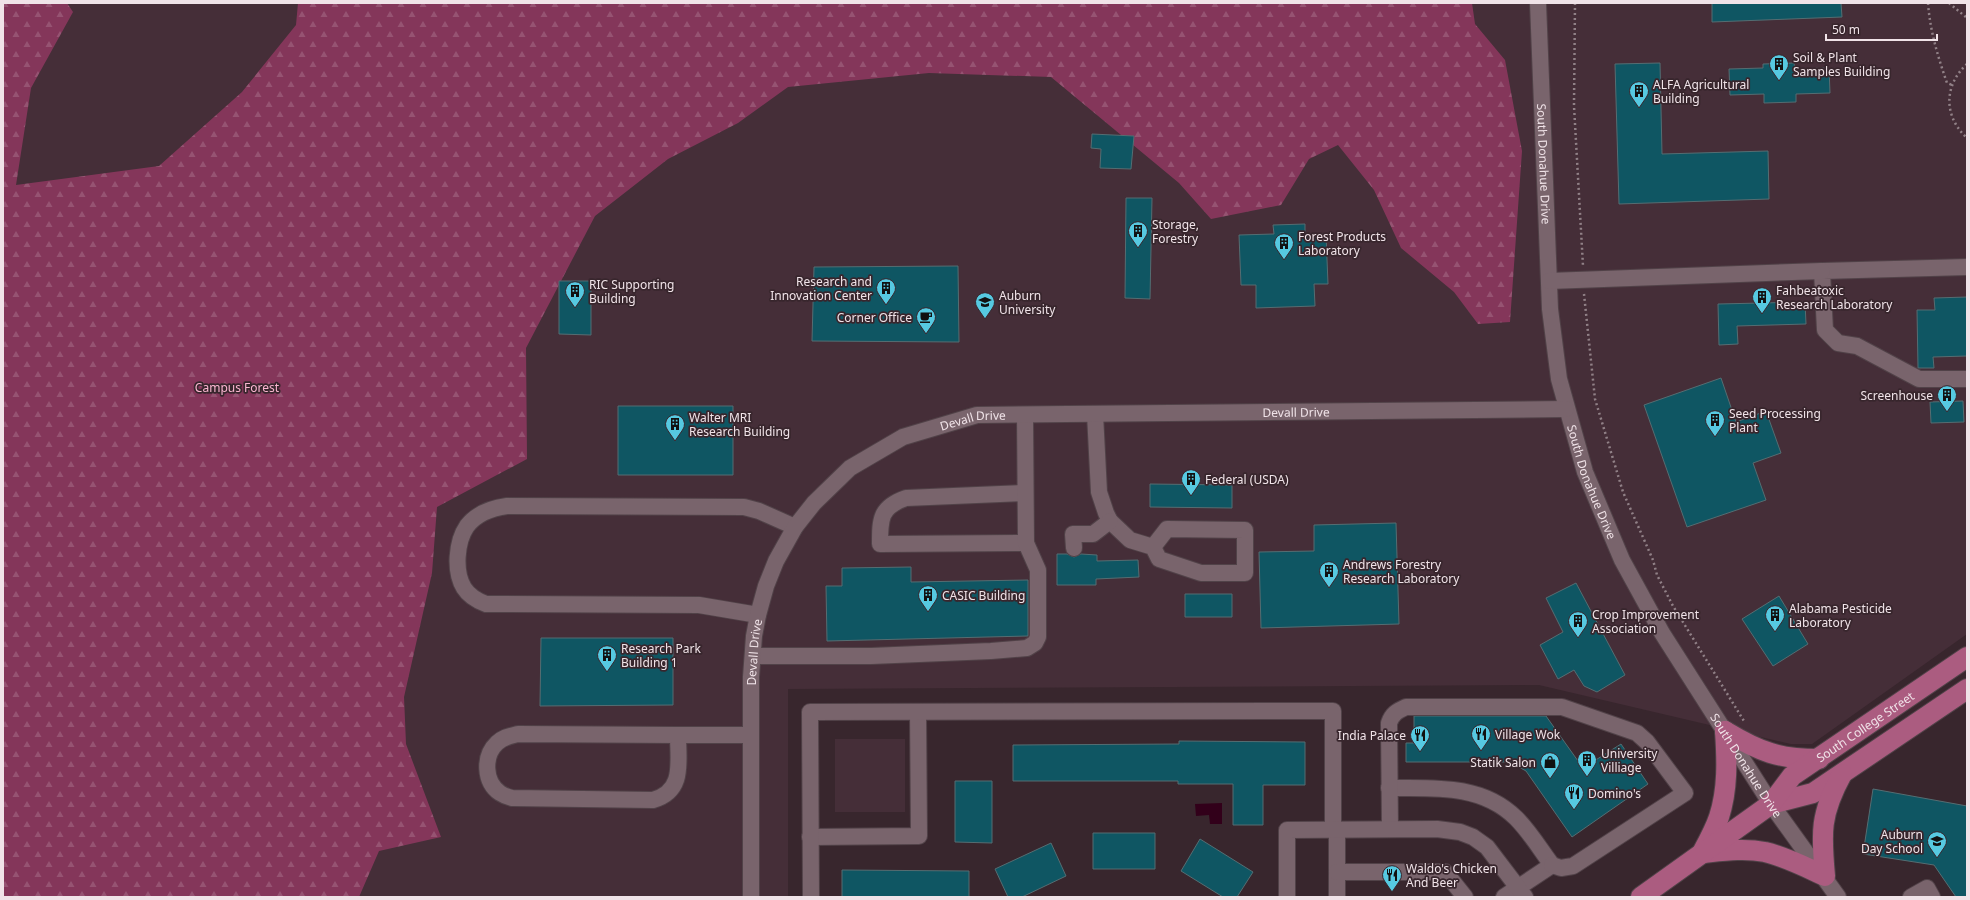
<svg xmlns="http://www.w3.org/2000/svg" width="1970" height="900" font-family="'Noto Sans',sans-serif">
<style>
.built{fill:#452e38}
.forest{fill:url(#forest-firs)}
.water{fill:#32001a}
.building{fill:#0f5663;stroke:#556d72}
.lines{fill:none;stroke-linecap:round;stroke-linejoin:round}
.minor-casing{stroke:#514248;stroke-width:18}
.major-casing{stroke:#514248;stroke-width:22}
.path{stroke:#918187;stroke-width:2.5;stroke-dasharray:2 3;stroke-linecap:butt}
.minor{stroke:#79646c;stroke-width:16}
.major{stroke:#ab5c80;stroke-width:20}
.labels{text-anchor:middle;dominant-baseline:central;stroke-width:3.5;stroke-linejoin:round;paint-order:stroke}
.poi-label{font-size:12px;fill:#f0e3e8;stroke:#38262d;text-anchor:start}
.street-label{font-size:12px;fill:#f0e3e8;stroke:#38262d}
.park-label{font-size:12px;fill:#fbb6d1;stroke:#38262d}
</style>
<defs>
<pattern id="forest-firs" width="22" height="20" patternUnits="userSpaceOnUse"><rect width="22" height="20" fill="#84365a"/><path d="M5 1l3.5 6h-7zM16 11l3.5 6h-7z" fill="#965372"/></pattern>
</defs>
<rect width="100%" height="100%" fill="#38262d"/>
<path class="built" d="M3,3h1964v631l-155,110h-21l-252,-59 -751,4v208h-785z
M835,739h70v73h-70z"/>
<path class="forest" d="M3,3h64l6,9 -42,76 -15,97 143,-19 83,-74 54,-67 2,-22h1174l3,21 30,36 17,91 -12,171 -32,2 -24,-32 -53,-44 -27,-58 -36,-45 -29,14 -28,46 -70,14 -32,-36 -128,-106 -122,-4 -141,14 -50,36 -70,36 -73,57 -69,132 1,111 -90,48 -5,66 -28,124 2,47 35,93 -62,14 -20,46h-356z"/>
<path class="water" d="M1222,803v21h-12l-1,-9 -13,1 -1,-12z"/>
<path class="building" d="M1712,3h129l1,14 -130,5z
M1660,63l2,91 106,-3 1,48 -150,5 -4,-140z
M1794,63l1,6 34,-1 1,25 -34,1v8l-32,1v-9l-34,1 -1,-26 34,-1v-4z
M1092,134l42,2 -3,33 -31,-1 1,-19 -10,-1z
M1126,198h26l-2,101 -25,-1z
M1305,224v10h21l2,50h-14l1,22 -59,2v-23h-15l-2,-50 35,-1 -1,-9z
M958,266l1,76 -147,-1 2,-74z
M559,281h32v54l-32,-1z
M1967,297v59l-34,1 1,11h-16l-1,-58h18l-1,-12z
M1805,302l1,22 -69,2 1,18 -19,1 -1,-41z
M1721,378l15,44 30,-11 15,42 -28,10 13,37 -79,27 -43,-122z
M1963,401l1,21 -33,1 -1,-21z
M618,406h115v69h-115z
M1150,484l82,1v23l-82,-1z
M1396,523l3,101 -138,4 -2,-76 55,-1v-26z
M1057,554h10l7,3 7,-3 16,1v6l41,-1 1,17 -43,2v6h-39z
M911,567v15l117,-2v56l-201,5 -1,-55h16v-18z
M1576,583l49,92 -28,17 -13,-6 -10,-16 -16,9 -18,-34 23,-13 -17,-34z
M1185,594h47v23h-47z
M1779,596l29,48 -35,22 -31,-47z
M541,638h132v67l-133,1z
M1414,716h132l37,52 38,-24 27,40 -76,53 -46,-66 -16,-9h-104v-19h8z
M1179,741l126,1v43h-42v40h-30v-41h-55v-3h-165v-36l166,-1z
M955,781h37v62l-37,-1z
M1873,789l94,17v91h-11l-22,-32 -71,-11z
M1093,833h62v36h-62z
M1200,839l53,33 -16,25h-14l-42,-26z
M1051,843l15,33 -44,21h-14l-13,-28z
M842,870l127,1v26h-127z"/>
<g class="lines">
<g class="minor-casing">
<g id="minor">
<path id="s1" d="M1538,3l12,306 9,70 26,93 37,88 40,73 109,171 67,93"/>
<path d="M1967,267l-145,4 3,59 13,13 19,3 62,33h48"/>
<path d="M1549,281l273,-10"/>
<path d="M1095,414l4,78 7,21 4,8 20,19 23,7 6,12 42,14h44v-43l-78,-1 -14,18"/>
<path d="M1025,493l-119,5c-26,9 -26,21 -26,46l146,-1"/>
<path d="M1074,548l-1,-14h20l17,-13"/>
<path d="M758,615l-59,-10 -213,-1c-8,-3 -17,-8 -22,-16 -10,-16 -8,-46 3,-62 10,-13 25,-18 40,-20l237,1 15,4 36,16"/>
<path d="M753,656h118l120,-5 36,-3 8,-5 3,-6v-67l-12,-27 -1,-128"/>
<path d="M678,735l-160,-1c-8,2 -15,3 -21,9 -14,13 -13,39 3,50 3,2 8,4 12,5l141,2c32,-9 25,-38 25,-65h73"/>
<path d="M1389,788c45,0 93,-4 127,30 14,14 24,31 36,47l-48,32"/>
<path d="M1390,829l-1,-106c3,-9 8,-12 17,-16h156l75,26 10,9 38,51 -112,73 -12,2 -9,-3"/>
<path d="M1337,830v67"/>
<path d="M810,837l109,-1 -1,-124"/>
<path d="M1337,872h108l20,25"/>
<path id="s2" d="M751,897v-220l3,-41 4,-21 8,-29 10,-25 19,-34 19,-24 36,-35 53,-31 74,-22 589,-6"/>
<path d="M811,897l-1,-185 523,-1v119"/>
<path d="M1287,897v-67l150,-1 23,3 13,5 14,10 38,50"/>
<path d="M1911,897l16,-9 5,9"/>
</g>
</g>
<g class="major-casing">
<g id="major">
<path d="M1725,731c35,21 54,28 94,28"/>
<path d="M1771,804l42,-11 154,-104"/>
<path d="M1703,851c6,-11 12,-22 16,-34 9,-28 8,-57 6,-86"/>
<path d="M1703,853c20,-2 41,-5 62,-1 21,5 40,15 60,24 -4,-43 -5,-62 17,-102"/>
<path id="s3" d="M1641,897l130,-93 21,-28 175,-119"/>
</g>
</g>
<path class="path" d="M1575,3l-1,103 9,160
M1928,3c2,28 10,54 19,80l5,2
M1949,3l18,15
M1967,64c-24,22 -23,53 0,74
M1584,294l11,105 28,93 30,68 4,15 16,31 71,115"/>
<use href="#minor" class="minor"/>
<use href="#major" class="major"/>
</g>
<defs>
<g id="building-pin" transform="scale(1)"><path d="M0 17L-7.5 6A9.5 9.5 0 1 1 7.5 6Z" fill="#56c9e1" stroke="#38262d"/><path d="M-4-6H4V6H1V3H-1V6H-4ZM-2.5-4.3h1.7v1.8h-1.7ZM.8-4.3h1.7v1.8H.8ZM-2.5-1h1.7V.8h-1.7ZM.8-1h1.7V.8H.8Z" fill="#111"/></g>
<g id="university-pin" transform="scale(1)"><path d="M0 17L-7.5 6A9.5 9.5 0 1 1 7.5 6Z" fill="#56c9e1" stroke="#38262d"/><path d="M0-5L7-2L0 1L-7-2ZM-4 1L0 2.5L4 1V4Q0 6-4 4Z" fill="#111"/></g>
<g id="cafe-pin" transform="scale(1)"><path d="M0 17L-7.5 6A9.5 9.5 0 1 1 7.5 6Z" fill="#56c9e1" stroke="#38262d"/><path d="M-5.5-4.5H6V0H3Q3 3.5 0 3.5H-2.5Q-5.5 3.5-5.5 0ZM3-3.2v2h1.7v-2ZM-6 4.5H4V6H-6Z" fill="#111"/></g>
<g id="restaurant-pin" transform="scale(1)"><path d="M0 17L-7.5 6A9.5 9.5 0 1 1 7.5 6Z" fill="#56c9e1" stroke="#38262d"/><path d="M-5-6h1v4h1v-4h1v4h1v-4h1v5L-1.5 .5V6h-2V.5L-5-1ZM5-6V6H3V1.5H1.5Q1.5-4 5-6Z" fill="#111"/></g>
<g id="shop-pin" transform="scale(1)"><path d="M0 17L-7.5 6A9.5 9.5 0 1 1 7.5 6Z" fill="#56c9e1" stroke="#38262d"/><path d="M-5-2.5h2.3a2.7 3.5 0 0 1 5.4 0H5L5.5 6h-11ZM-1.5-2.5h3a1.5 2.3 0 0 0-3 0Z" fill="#111"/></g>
<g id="school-pin" transform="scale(1)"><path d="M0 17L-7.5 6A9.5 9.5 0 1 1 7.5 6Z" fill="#56c9e1" stroke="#38262d"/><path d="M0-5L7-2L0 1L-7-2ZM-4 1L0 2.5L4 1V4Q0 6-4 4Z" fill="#111"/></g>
</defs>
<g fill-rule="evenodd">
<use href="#building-pin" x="1779" y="64"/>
<use href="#building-pin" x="1639" y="91"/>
<use href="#building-pin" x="1138" y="231"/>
<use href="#building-pin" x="1284" y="243"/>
<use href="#building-pin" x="886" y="288"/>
<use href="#building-pin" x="575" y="291"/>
<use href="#building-pin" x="1762" y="297"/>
<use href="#university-pin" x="985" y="302"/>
<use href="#cafe-pin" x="926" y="317"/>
<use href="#building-pin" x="1947" y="395"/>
<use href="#building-pin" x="1715" y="420"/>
<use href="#building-pin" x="675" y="424"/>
<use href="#building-pin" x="1191" y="479"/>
<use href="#building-pin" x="1329" y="571"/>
<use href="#building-pin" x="928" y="595"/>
<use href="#building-pin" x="1775" y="615"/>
<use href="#building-pin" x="1578" y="621"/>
<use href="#building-pin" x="607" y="655"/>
<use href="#restaurant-pin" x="1481" y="734"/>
<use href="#restaurant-pin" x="1420" y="735"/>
<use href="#building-pin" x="1587" y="760"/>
<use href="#shop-pin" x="1550" y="762"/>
<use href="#restaurant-pin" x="1574" y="793"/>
<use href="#school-pin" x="1937" y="841"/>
<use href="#restaurant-pin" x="1392" y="875"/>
</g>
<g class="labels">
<g class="poi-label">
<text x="1793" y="57">Soil &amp; Plant<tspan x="1793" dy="14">Samples Building</tspan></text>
<text x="1653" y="84">ALFA Agricultural<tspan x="1653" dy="14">Building</tspan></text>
<text x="1152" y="224">Storage,<tspan x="1152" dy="14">Forestry</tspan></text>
<text x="1298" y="236">Forest Products<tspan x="1298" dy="14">Laboratory</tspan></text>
<text x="872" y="281" text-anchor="end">Research and<tspan x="872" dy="14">Innovation Center</tspan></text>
<text x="589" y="284">RIC Supporting<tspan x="589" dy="14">Building</tspan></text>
<text x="1776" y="290">Fahbeatoxic<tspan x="1776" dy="14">Research Laboratory</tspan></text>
<text x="999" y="295">Auburn<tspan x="999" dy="14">University</tspan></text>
<text x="912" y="317" text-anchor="end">Corner Office</text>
<text x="1933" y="395" text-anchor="end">Screenhouse</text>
<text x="1729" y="413">Seed Processing<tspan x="1729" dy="14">Plant</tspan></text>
<text x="689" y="417">Walter MRI<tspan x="689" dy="14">Research Building</tspan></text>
<text x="1205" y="479">Federal (USDA)</text>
<text x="1343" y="564">Andrews Forestry<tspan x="1343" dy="14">Research Laboratory</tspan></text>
<text x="942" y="595">CASIC Building</text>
<text x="1789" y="608">Alabama Pesticide<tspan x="1789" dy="14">Laboratory</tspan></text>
<text x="1592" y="614">Crop Improvement<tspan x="1592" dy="14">Association</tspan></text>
<text x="621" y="648">Research Park<tspan x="621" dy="14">Building 1</tspan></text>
<text x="1495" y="734">Village Wok</text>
<text x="1406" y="735" text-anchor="end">India Palace</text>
<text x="1601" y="753">University<tspan x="1601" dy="14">Villiage</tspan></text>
<text x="1536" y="762" text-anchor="end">Statik Salon</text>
<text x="1588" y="793">Domino's</text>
<text x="1923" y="834" text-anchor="end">Auburn<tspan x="1923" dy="14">Day School</tspan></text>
<text x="1406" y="868">Waldo's Chicken<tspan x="1406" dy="14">And Beer</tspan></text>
</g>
<g class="street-label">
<text stroke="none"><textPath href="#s1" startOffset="161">South Donahue Drive</textPath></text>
<text stroke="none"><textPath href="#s2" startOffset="917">Devall Drive</textPath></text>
<text stroke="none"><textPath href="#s2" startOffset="593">Devall Drive</textPath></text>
<text stroke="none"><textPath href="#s1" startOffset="485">South Donahue Drive</textPath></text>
<text stroke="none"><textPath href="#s2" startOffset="245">Devall Drive</textPath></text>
<text stroke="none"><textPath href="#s3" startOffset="283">South College Street</textPath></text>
<text stroke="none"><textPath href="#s1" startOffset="809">South Donahue Drive</textPath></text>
</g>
<g class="park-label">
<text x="237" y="387">Campus Forest</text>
</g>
</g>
<rect width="1970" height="900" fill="none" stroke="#f0e3e8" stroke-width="8"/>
<path d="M1826 34v6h111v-6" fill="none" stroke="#f0e3e8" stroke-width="2"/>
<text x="1832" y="34" font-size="12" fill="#f0e3e8" stroke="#38262d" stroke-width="3" paint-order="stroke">50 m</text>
</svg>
